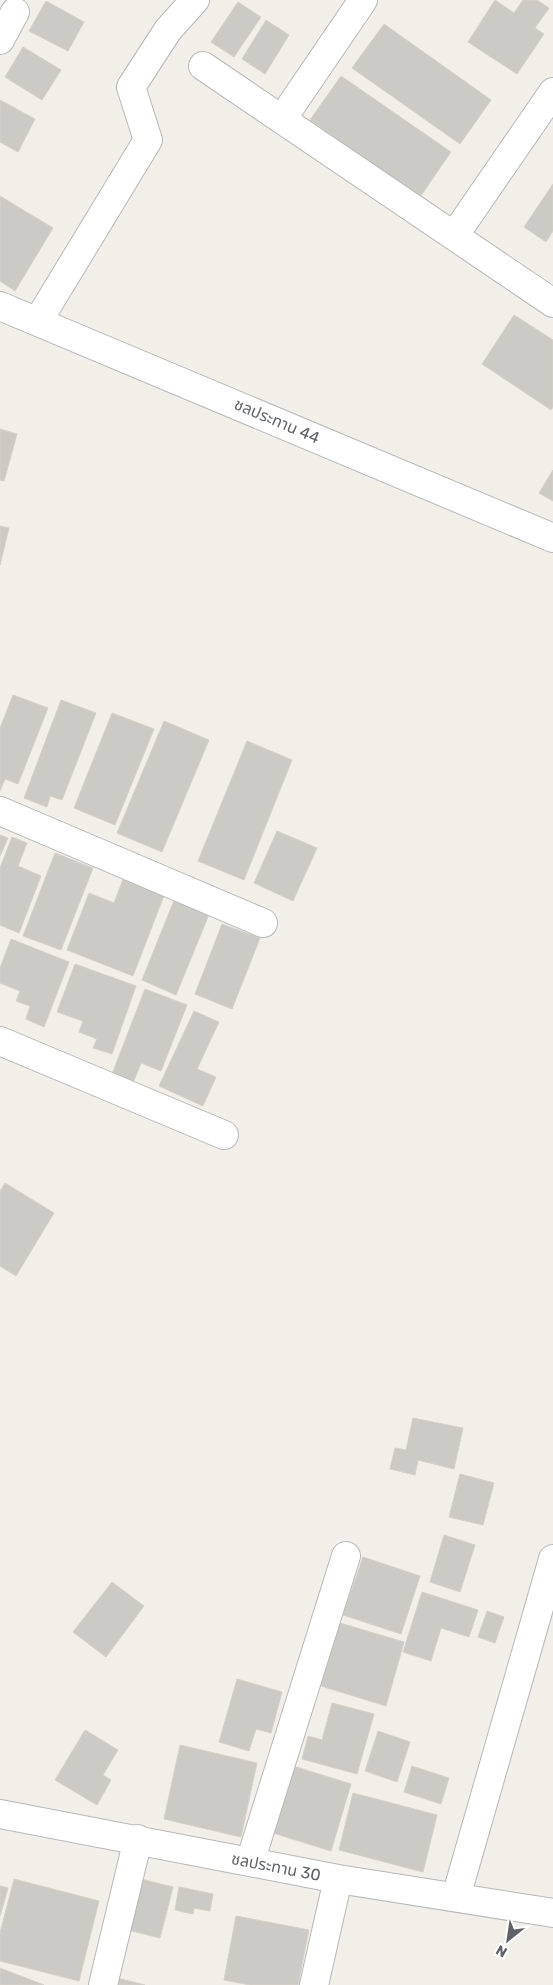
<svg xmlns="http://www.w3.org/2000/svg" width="553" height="1985" font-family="Rubik,'Noto Sans Thai',sans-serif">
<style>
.building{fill:#cccac5;stroke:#d6d1c6}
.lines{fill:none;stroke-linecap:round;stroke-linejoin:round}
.minor-casing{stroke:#b5b8bc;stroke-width:30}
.minor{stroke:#fff;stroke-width:28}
.labels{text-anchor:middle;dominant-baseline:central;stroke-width:4.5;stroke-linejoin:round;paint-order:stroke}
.street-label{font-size:16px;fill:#5f6368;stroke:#fff}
</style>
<rect width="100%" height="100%" fill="#f1efe8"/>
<path class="building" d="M495,0l19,13 9,-13h14l12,8 -14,20 9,6 -27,40 -49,-32z
M46,1l38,21 -16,29 -39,-20z
M238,2l23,15 -27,40 -23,-15z
M266,20l23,15 -24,39 -23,-15z
M384,24l107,76 -31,44 -108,-76z
M23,47l38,23 -19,30 -37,-23z
M341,76l110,76 -31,45 -110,-77z
M0,100l35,19 -17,33 -18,-10z
M553,184v47l-7,11 -22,-15z
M0,196l53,32 -38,63 -15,-10z
M514,315l39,25v67l-2,3 -69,-46z
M0,429l17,5 -13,47 -4,-1z
M553,470v31l-14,-8z
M0,526l9,2 -9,37z
M13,695l35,13 -30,76 -13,-5 -5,12v-63z
M61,700l35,13 -34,87 -12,-4 -3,11 -23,-9z
M112,713l42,16 -39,96 -41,-17z
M164,721l45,19 -47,112 -45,-19z
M247,741l45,19 -48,120 -46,-19z
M277,831l40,17 -24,53 -39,-18z
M0,835l8,3 -8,18z
M12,837l15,6 -9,23 23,10 -22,57 -19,-8v-57z
M55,853l38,15 -32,82 -38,-14z
M124,877l41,16 -32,83 -66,-26 22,-57 25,10z
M175,898l35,14 -34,83 -34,-15z
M222,924l38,14 -28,71 -37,-15z
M11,939l58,23 -25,65 -18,-8 4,-13 -14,-5 4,-10 -20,-8v-15z
M75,964l61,22 -24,68 -19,-6 4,-9 -18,-7 4,-11 -26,-9z
M145,989l42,16 -26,66 -20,-8 -8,20 -21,-9z
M194,1011l25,11 -22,47 19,8 -13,29 -44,-20z
M5,1183l49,30 -38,63 -16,-10v-75z
M413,1418l50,10 -9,41 -36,-9 -3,15 -25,-6 5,-21 11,2z
M460,1474l34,9 -11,42 -34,-8z
M444,1535l31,10 -15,47 -30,-10z
M363,1557l57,19 -19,58 -58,-19z
M112,1582l32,24 -38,51 -33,-25z
M422,1592l56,18 -9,27 -28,-9 -10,33 -28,-9z
M487,1611l17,6 -9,26 -17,-6z
M340,1623l64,19 -18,64 -65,-20z
M237,1679l45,13 -11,41 -15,-4 -7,22 -30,-9z
M332,1703l42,11 -17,60 -55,-15 6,-23 14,4z
M85,1730l33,20 -15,25 8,5 -14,25 -42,-25z
M378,1731l32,11 -13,40 -32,-11z
M180,1745l77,18 -16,74 -77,-18z
M290,1765l61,19 -20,67 -61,-19z
M412,1766l37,12 -8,26 -37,-12z
M353,1793l84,22 -14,57 -84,-22z
M137,1878l36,9 -13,51 -36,-9z
M14,1879l85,22 -20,80 -79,-20v-28z
M0,1886l8,2 -8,28z
M179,1887l34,7 -3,17 -16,-3 -1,6 -18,-4z
M236,1916l73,14 -11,55h-48l-26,-5z
M0,1968l44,17h-44z
M117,1978l28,7h-29z"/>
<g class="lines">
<g class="minor-casing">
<path id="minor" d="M0,40l15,-28
M203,66l350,237
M282,119l81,-119
M454,236l99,-144
M0,306l553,232
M38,321l110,-181 -17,-53 37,-57 27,-30
M0,811l263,112
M0,1041l224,94
M0,1814l338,65 215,34
M250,1862l96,-306
M456,1897l97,-338
M103,1985l35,-146
M314,1985l24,-106"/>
</g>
<use href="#minor" class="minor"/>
</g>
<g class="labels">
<g class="street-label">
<text transform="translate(277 421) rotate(23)">ชลประทาน 44</text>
<text transform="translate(276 1867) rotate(11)">ชลประทาน 30</text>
</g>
</g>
<g transform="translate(508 1940) rotate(210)" stroke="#ffffff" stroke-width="4" paint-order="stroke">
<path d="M0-4L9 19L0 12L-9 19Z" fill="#5f6368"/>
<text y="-8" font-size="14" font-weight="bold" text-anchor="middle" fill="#5f6368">N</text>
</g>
</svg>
